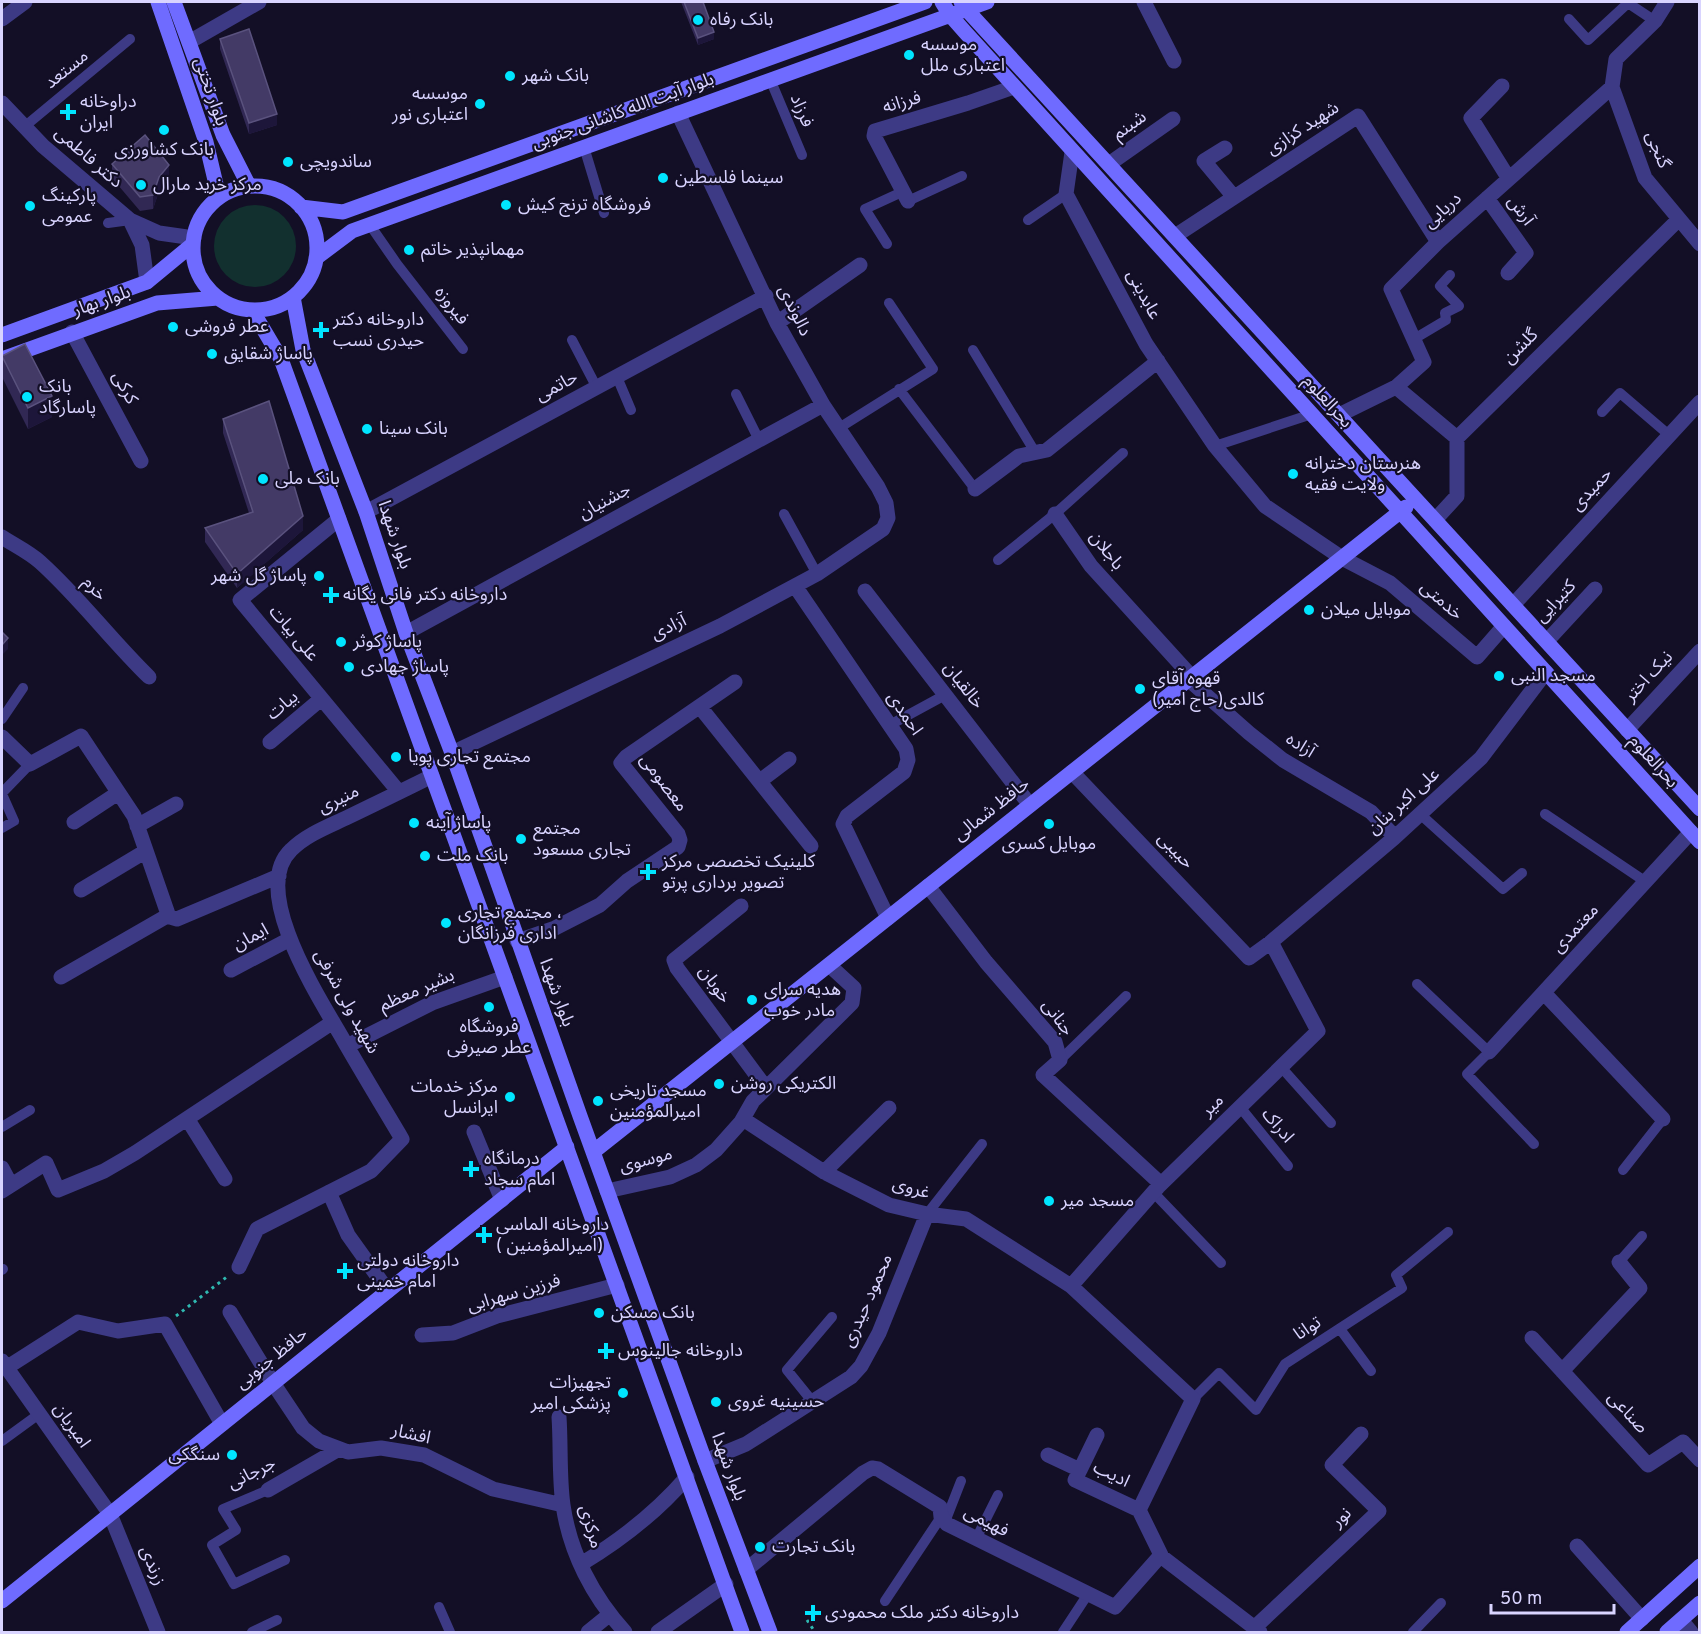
<svg xmlns="http://www.w3.org/2000/svg" width="1701" height="1634" font-family="Overpass,'Noto Sans Arabic',sans-serif">
<style>
.green{fill:#12302f}
.lines{fill:none;stroke-linecap:round;stroke-linejoin:round}
.path{stroke:#2fb8b0;stroke-width:3;stroke-dasharray:3 4.5;stroke-linecap:butt}
.service{stroke:#3d3a85;stroke-width:10}
.minor{stroke:#3d3a85;stroke-width:15}
.tertiary{stroke:#3d3a85;stroke-width:15}
.secondary{stroke:#6f6bff;stroke-width:15}
.wall{fill:#312854}
.shaded-wall{fill:#1d163a}
.building{fill:#433a66;stroke:#5a527e;stroke-width:1.5}
.poi-dot{fill:#00e5ff;stroke:#130f26;stroke-width:2}
.labels{text-anchor:middle;dominant-baseline:central;stroke-width:4.5;stroke-linejoin:round;paint-order:stroke}
.poi-label{font-size:18px;fill:#d9d4ff;stroke:#130f26;text-anchor:start}
.street-label{font-size:18px;fill:#d9d4ff;stroke:#130f26}
</style>
<rect width="100%" height="100%" fill="#130f26"/>
<path class="green" d="M214 246a41 41 0 1 1 82 0a41 41 0 1 1-82 0Z"/>
<g class="lines">
<path class="path" d="M176,1316l52,-40
M807,1620l8,12"/>
<path class="service" d="M1569,19l19,21 40,-37 27,18
M770,79l32,76
M24,127l106,-88
M584,147l20,66
M908,201l54,-25
M1028,220l38,-26
M108,223l22,-3
M370,225l27,39 66,85
M887,244l-22,-35 37,-17
M1414,339l32,-19 -1,-7 14,-7 -19,-20 10,-11
M572,340l25,48
M973,350l62,102
M617,377l14,33
M899,389l76,100
M736,394l23,46
M1602,412l18,-19 49,42
M839,428l94,-59 -44,-66
M1215,446l97,-32
M784,514l33,60
M998,560l57,-46 68,-61
M2,719l21,-31
M888,726l57,-31
M2,793l28,-29
M2,794l12,27 -12,7
M1420,814l83,75 19,-16
M1545,814l101,68
M1417,984l72,68 -22,22 67,70
M1060,1060l66,-64
M1281,1067l50,56
M1240,1107l48,59
M2,1127l28,-17
M1623,1170l40,-51
M1153,1192l68,71
M927,1214l55,-70
M1619,1262l23,-26
M2,1270l1,-1
M1340,1329l31,42
M1193,1399l26,-26 37,37 29,-46 117,-76 -6,-13 52,-43
M812,1401l-25,-31 45,-53
M2,1441l37,-27
M268,1490l-45,19 13,21 -24,15 22,39 51,-24
M945,1522l16,-41
M976,1539l22,-44
M885,1601l56,-84
M439,1607l11,25
M252,1632l25,-12
M1063,1632l25,-38
M1413,1632l28,-29"/>
<path class="minor" d="M1144,2l30,59
M1667,2l-12,19 -39,38 -4,28 33,91 55,66
M2,19l23,-17
M189,42l70,-40
M1502,86l-31,32 38,61
M1225,148l-21,13 30,36
M1072,152l-6,42 80,150 69,102 50,60 77,52 48,25 87,74 27,-31
M1109,164l64,-45
M1487,198l39,55 -18,20
M908,201l-34,-65 1,-5 93,-28 46,-16
M1175,236l183,-120 80,126
M777,323l83,-58
M72,332l69,129
M1396,387l61,51
M1339,415l57,-28 28,-25 -33,-73 47,-47 174,-155
M975,489l44,-33 28,-6 111,-89
M366,512l400,-216
M1055,514l36,52 101,111
M339,519l-99,81 159,192
M1435,520l22,-24v-58l221,-218
M2,537c12,8 27,15 38,25 39,35 71,78 109,115
M795,586l111,163 2,11 -4,12 -57,44 -4,8 45,94
M865,591l165,214
M1513,605l187,-203
M406,633l417,-228
M1547,641l48,-52
M1189,680l60,53 34,27 88,52 24,25
M700,707l111,139
M1627,730l73,-79
M2,737l28,27 51,-28 53,80 35,101
M270,742l51,-43
M452,753l268,-127 97,-52 66,-45 5,-11 -2,-15 -8,-16 -55,-82 -46,-82 -99,-210
M1072,772l177,186 22,-16 123,-104 87,-80 65,-86
M760,781l29,-22
M74,822l44,-29
M137,826l39,-22
M928,886l58,76 69,80 5,18 -17,15 118,109
M81,890l65,-39
M741,906l-67,54 3,8 89,120
M517,941l38,-13 45,-23 27,-24 51,-34 2,-7 -2,-6 -57,-71 5,-6 109,-75
M231,970l59,-31
M61,977l106,-61 10,3 102,-43
M1544,993l119,126
M347,1046l85,-43 73,-26
M1489,1052l202,-220
M743,1119l81,53 65,33 38,9 39,5 105,67 122,113 -54,111 23,47 98,75
M188,1120l37,59
M474,1132l28,68
M2,1168l9,17
M824,1172l65,-64
M2,1191l44,-28 12,27 46,-19 31,-18 198,-131
M607,1191l63,-14 26,-12 20,-15 25,-28 12,-21 99,-98 2,-15 -25,-23
M329,1192l19,43 40,56
M239,1267l18,-38 114,-58 31,-32c-19,-32 -39,-65 -58,-98 -22,-39 -96,-150 -53,-191 15,-15 36,-23 55,-32 29,-14 58,-28 86,-42
M1071,1286l87,-99 160,-156 -47,-89
M230,1312l43,71 30,45 16,13 29,11 33,-4 43,7 69,34 70,16
M422,1335l31,-2 44,-17 120,-31
M1532,1338l116,127 35,-23 17,18
M2,1361l108,153 48,118
M6,1368l72,-46 40,9 47,-7 57,100
M1562,1371l78,-83 -21,-26
M559,1417c2,29 0,60 4,88 7,48 30,92 62,127
M1048,1455l32,15 -5,10 64,30
M705,1461l41,-17 105,-67 10,-11 18,-33 48,-119
M1080,1470l17,-35
M268,1490l71,-41
M1577,1546l65,73
M581,1564c40,-24 75,-51 106,-87
M746,1570l117,-97 9,-5 6,1 62,38 1,10 6,7 168,83 46,-52
M1681,1620l10,12
M1254,1628l125,-117 -47,-46 29,-31
M588,1632l21,-17
M658,1632l68,-48"/>
<path class="tertiary" d="M2,103l41,43 87,74 29,13 35,5
M130,220l12,25 5,37"/>
<path class="secondary" d="M158,2l48,140 13,55
M174,2l49,133 26,51
M942,2l8,13 15,17 735,810
M961,2l5,7 734,800
M193 248a62 62 0 1 1 124 0a62 62 0 1 1-124 0Z
M301,207l42,5 582,-210
M316,258l36,-27 635,-229
M293,297l10,53 63,162 40,121 46,120 128,363 125,345 65,171
M252,310l29,49 461,1273
M2,335l145,-53 46,-38
M2,359l155,-56 61,-5
M593,1152l813,-645
M2,1601l565,-454
M1627,1632l73,-66
M1667,1632l33,-29"/>
</g>
<path class="wall" d="M681,2h22l11,37 -16,6z
M220,39l57,86 -28,9 -29,-85z
M112,164l57,15 -10,12 -6,18 -13,2 -28,-33z
M2,356l50,61 -24,12 -26,-52z
M223,419l80,111 -66,58 -32,-46v-14l44,-15 -26,-80z"/>
<path class="shaded-wall" d="M714,32v7l-16,6v-7z
M277,114v11l-28,9v-11z
M169,165v14l-10,12 -6,18v-14l6,-18z
M52,396v21l-24,12v-21z
M303,516v14l-66,58v-14z
M8,638v11l-6,6v-10z"/>
<path class="building" d="M684,2h19l11,30 -16,6z
M249,29l28,85 -28,9 -29,-84z
M145,135l24,30 -10,12 -6,18 -13,2 -28,-33z
M25,344l27,52 -24,12 -26,-52z
M269,401l34,115 -66,58 -32,-46 48,-16 -30,-93z
M2,632l6,6 -6,7z"/>
<g class="poi-dot">
<circle cx="698" cy="20" r="6"/>
<circle cx="909" cy="55" r="6"/>
<circle cx="510" cy="76" r="6"/>
<circle cx="480" cy="104" r="6"/>
<path d="M65 103h6v6h6v6h-6v6h-6v-6h-6v-6h6z"/>
<circle cx="164" cy="130" r="6"/>
<circle cx="288" cy="162" r="6"/>
<circle cx="663" cy="178" r="6"/>
<circle cx="141" cy="185" r="6"/>
<circle cx="506" cy="205" r="6"/>
<circle cx="30" cy="206" r="6"/>
<circle cx="409" cy="250" r="6"/>
<circle cx="173" cy="327" r="6"/>
<path d="M318 321h6v6h6v6h-6v6h-6v-6h-6v-6h6z"/>
<circle cx="212" cy="354" r="6"/>
<circle cx="27" cy="397" r="6"/>
<circle cx="367" cy="429" r="6"/>
<circle cx="1293" cy="474" r="6"/>
<circle cx="263" cy="479" r="6"/>
<circle cx="319" cy="576" r="6"/>
<path d="M328 586h6v6h6v6h-6v6h-6v-6h-6v-6h6z"/>
<circle cx="1309" cy="610" r="6"/>
<circle cx="341" cy="642" r="6"/>
<circle cx="349" cy="667" r="6"/>
<circle cx="1499" cy="676" r="6"/>
<circle cx="1140" cy="689" r="6"/>
<circle cx="396" cy="757" r="6"/>
<circle cx="414" cy="823" r="6"/>
<circle cx="1049" cy="824" r="6"/>
<circle cx="521" cy="839" r="6"/>
<circle cx="425" cy="856" r="6"/>
<path d="M645 863h6v6h6v6h-6v6h-6v-6h-6v-6h6z"/>
<circle cx="446" cy="923" r="6"/>
<circle cx="752" cy="1000" r="6"/>
<circle cx="489" cy="1007" r="6"/>
<circle cx="719" cy="1084" r="6"/>
<circle cx="510" cy="1097" r="6"/>
<circle cx="598" cy="1101" r="6"/>
<path d="M468 1160h6v6h6v6h-6v6h-6v-6h-6v-6h6z"/>
<circle cx="1049" cy="1201" r="6"/>
<path d="M481 1226h6v6h6v6h-6v6h-6v-6h-6v-6h6z"/>
<path d="M342 1262h6v6h6v6h-6v6h-6v-6h-6v-6h6z"/>
<circle cx="599" cy="1313" r="6"/>
<path d="M603 1342h6v6h6v6h-6v6h-6v-6h-6v-6h6z"/>
<circle cx="623" cy="1393" r="6"/>
<circle cx="716" cy="1402" r="6"/>
<circle cx="232" cy="1455" r="6"/>
<circle cx="760" cy="1547" r="6"/>
<path d="M810 1604h6v6h6v6h-6v6h-6v-6h-6v-6h6z"/>
</g>
<g class="labels">
<g class="poi-label">
<text x="710" y="20">بانک رفاه</text>
<text x="921" y="45">موسسه<tspan x="921" dy="21">اعتباری ملل</tspan></text>
<text x="522" y="76">بانک شهر</text>
<text x="468" y="94" text-anchor="end">موسسه<tspan x="468" dy="21">اعتباری نور</tspan></text>
<text x="80" y="102">دراوخانه<tspan x="80" dy="21">ایران</tspan></text>
<text x="164" y="150" text-anchor="middle">بانک کشاورزی</text>
<text x="300" y="162">ساندویچی</text>
<text x="675" y="178">سینما فلسطین</text>
<text x="153" y="185">مرکز خرید مارال</text>
<text x="42" y="196">پارکینگ<tspan x="42" dy="21">عمومی</tspan></text>
<text x="518" y="205">فروشگاه ترنج کیش</text>
<text x="421" y="250">مهمانپذیر خاتم</text>
<text x="333" y="320">داروخانه دکتر<tspan x="333" dy="21">حیدری نسب</tspan></text>
<text x="185" y="327">عطر فروشی</text>
<text x="224" y="354">پاساژ شقایق</text>
<text x="39" y="387">بانک<tspan x="39" dy="21">پاسارگاد</tspan></text>
<text x="379" y="429">بانک سینا</text>
<text x="1305" y="464">هنرستان دخترانه<tspan x="1305" dy="21">ولایت فقیه</tspan></text>
<text x="275" y="479">بانک ملی</text>
<text x="307" y="576" text-anchor="end">پاساژ گل شهر</text>
<text x="343" y="595">داروخانه دکتر فانی یگانه</text>
<text x="1321" y="610">موبایل میلان</text>
<text x="353" y="642">پاساژ کوثر</text>
<text x="361" y="667">پاساژ جهادی</text>
<text x="1511" y="676">مسجد النبی</text>
<text x="1152" y="679">قهوه آقای<tspan x="1152" dy="21">کالدی(حاج امیر)</tspan></text>
<text x="408" y="757">مجتمع تجاری پویا</text>
<text x="426" y="823">پاساژ آینه</text>
<text x="533" y="829">مجتمع<tspan x="533" dy="21">تجاری مسعود</tspan></text>
<text x="1049" y="844" text-anchor="middle">موبایل کسری</text>
<text x="437" y="856">بانک ملت</text>
<text x="662" y="862">کلینیک تخصصی مرکز<tspan x="662" dy="21">تصویر برداری پرتو</tspan></text>
<text x="458" y="913">مجتمع تجاری ،<tspan x="458" dy="21">اداری فرزانگان</tspan></text>
<text x="764" y="990">هدیه سرای<tspan x="764" dy="21">مادر خوب</tspan></text>
<text x="489" y="1027" text-anchor="middle">فروشگاه<tspan x="489" dy="21">عطر صیرفی</tspan></text>
<text x="731" y="1084">الکتریکی روشن</text>
<text x="498" y="1087" text-anchor="end">مرکز خدمات<tspan x="498" dy="21">ایرانسل</tspan></text>
<text x="610" y="1091">مسجد تاریخی<tspan x="610" dy="21">امیرالمؤمنین</tspan></text>
<text x="484" y="1159">درمانگاه<tspan x="484" dy="21">امام سجاد</tspan></text>
<text x="1061" y="1201">مسجد میر</text>
<text x="496" y="1225">داروخانه الماسی<tspan x="496" dy="21">( امیرالمؤمنین)</tspan></text>
<text x="357" y="1261">داروخانه دولتی<tspan x="357" dy="21">امام خمینی</tspan></text>
<text x="611" y="1313">بانک مسکن</text>
<text x="618" y="1351">داروخانه جالینوس</text>
<text x="611" y="1383" text-anchor="end">تجهیزات<tspan x="611" dy="21">پزشکی امیر</tspan></text>
<text x="728" y="1402">حسینیه غروی</text>
<text x="220" y="1455" text-anchor="end">سنگکی</text>
<text x="772" y="1547">بانک تجارت</text>
<text x="825" y="1613">داروخانه دکتر ملک محمودی</text>
</g>
<g class="street-label">
<text transform="translate(67 70) rotate(-39)">مستعد</text>
<text transform="translate(210 92) rotate(71)">بلوار تختی</text>
<text transform="translate(902 103) rotate(-16)">فرزانه</text>
<text transform="translate(801 111) rotate(67)">فرزاد</text>
<text transform="translate(623 112) rotate(-20)">بلوار آیت الله کاشانی جنوبی</text>
<text transform="translate(1130 126) rotate(-35)">شبنم</text>
<text transform="translate(1303 129) rotate(-33)">شهید کزازی</text>
<text transform="translate(1657 150) rotate(68)">گنجی</text>
<text transform="translate(88 158) rotate(41)">دکتر فاطمی</text>
<text transform="translate(1443 211) rotate(-42)">دریایی</text>
<text transform="translate(1520 211) rotate(54)">آرش</text>
<text transform="translate(1143 295) rotate(62)">عابدینی</text>
<text transform="translate(102 302) rotate(-19)">بلوار بهار</text>
<text transform="translate(451 306) rotate(52)">فیروزه</text>
<text transform="translate(794 311) rotate(64)">دالوندی</text>
<text transform="translate(1521 347) rotate(-45)">گلشن</text>
<text transform="translate(557 387) rotate(-28)">حاتمی</text>
<text transform="translate(124 388) rotate(62)">کرکی</text>
<text transform="translate(1327 402) rotate(48)">بحرالعلوم</text>
<text transform="translate(1592 490) rotate(-47)">حمیدی</text>
<text transform="translate(605 502) rotate(-29)">جشنیان</text>
<text transform="translate(394 535) rotate(71)">بلوار شهدا</text>
<text transform="translate(1106 551) rotate(52)">باجلان</text>
<text transform="translate(94 589) rotate(48)">خرم</text>
<text transform="translate(1441 601) rotate(41)">خدمتی</text>
<text transform="translate(1556 602) rotate(-47)">کتیرایی</text>
<text transform="translate(669 628) rotate(-25)">آزادی</text>
<text transform="translate(293 634) rotate(50)">علی بیات</text>
<text transform="translate(1649 677) rotate(-47)">نیک اختر</text>
<text transform="translate(963 686) rotate(52)">خالقیان</text>
<text transform="translate(283 706) rotate(-40)">بیات</text>
<text transform="translate(904 714) rotate(56)">احمدی</text>
<text transform="translate(1300 746) rotate(33)">آزاده</text>
<text transform="translate(1653 762) rotate(48)">بحرالعلوم</text>
<text transform="translate(663 783) rotate(53)">معصومی</text>
<text transform="translate(339 800) rotate(-26)">منیری</text>
<text transform="translate(1404 802) rotate(-42)">علی اکبر بنان</text>
<text transform="translate(992 810) rotate(-38)">حافظ شمالی</text>
<text transform="translate(1175 851) rotate(46)">حبیبی</text>
<text transform="translate(1576 929) rotate(-47)">معتمدی</text>
<text transform="translate(251 938) rotate(-28)">ایمان</text>
<text transform="translate(714 985) rotate(54)">خوبان</text>
<text transform="translate(417 991) rotate(-24)">بشیر معظم</text>
<text transform="translate(556 993) rotate(70)">بلوار شهدا</text>
<text transform="translate(346 1002) rotate(61)">شهید ولی شرفی</text>
<text transform="translate(1057 1018) rotate(54)">جنانی</text>
<text transform="translate(1213 1106) rotate(-44)">میر</text>
<text transform="translate(1277 1126) rotate(50)">ادراک</text>
<text transform="translate(646 1161) rotate(-15)">موسوی</text>
<text transform="translate(911 1189) rotate(16)">غروی</text>
<text transform="translate(514 1294) rotate(-16)">فرزین سهرابی</text>
<text transform="translate(868 1301) rotate(-66)">محمود حیدری</text>
<text transform="translate(1308 1329) rotate(-33)">توانا</text>
<text transform="translate(272 1359) rotate(-39)">حافظ جنوبی</text>
<text transform="translate(1627 1413) rotate(47)">صناعی</text>
<text transform="translate(71 1426) rotate(55)">امیریان</text>
<text transform="translate(411 1435) rotate(13)">افشار</text>
<text transform="translate(728 1467) rotate(70)">بلوار شهدا</text>
<text transform="translate(252 1474) rotate(-26)">جرجانی</text>
<text transform="translate(1111 1475) rotate(26)">ادیب</text>
<text transform="translate(1342 1518) rotate(-43)">نور</text>
<text transform="translate(986 1522) rotate(27)">فهیمی</text>
<text transform="translate(590 1527) rotate(74)">مرکزی</text>
<text transform="translate(152 1566) rotate(68)">زرندی</text>
</g>
</g>
<rect width="1701" height="1634" fill="none" stroke="#d9d4ff" stroke-width="6"/>
<path d="M1491 1604v9h123v-9" fill="none" stroke="#d9d4ff" stroke-width="3"/>
<text x="1500" y="1604" font-size="18" fill="#d9d4ff" stroke="#130f26" stroke-width="4.5" paint-order="stroke">50 m</text>
</svg>
